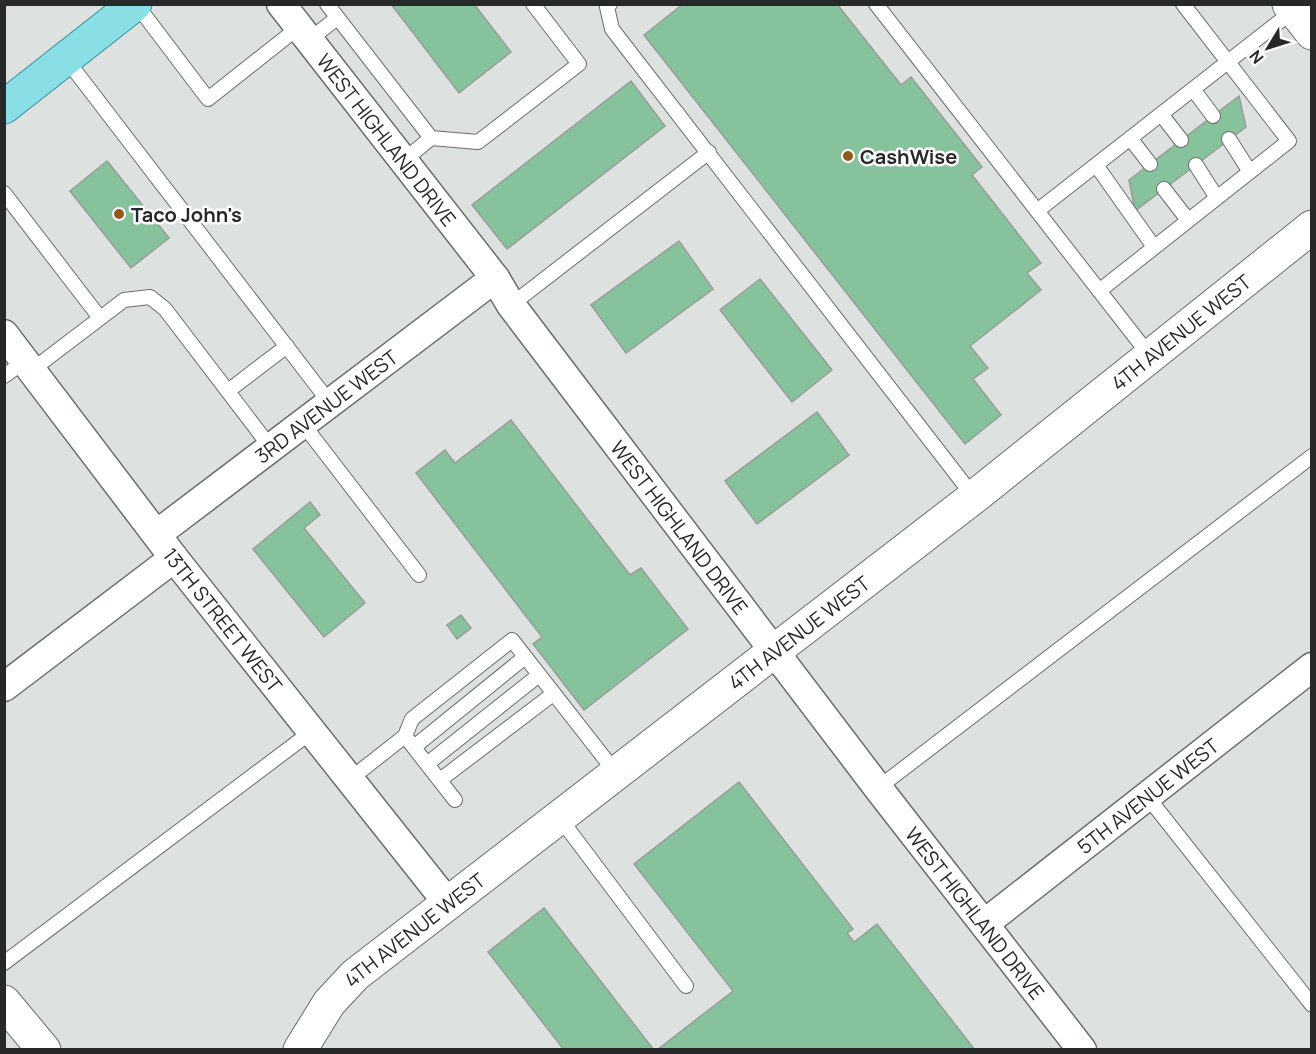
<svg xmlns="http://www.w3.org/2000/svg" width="1316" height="1054" font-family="Manrope,sans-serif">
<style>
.building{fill:#86c29b;stroke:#999d9a;stroke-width:1.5}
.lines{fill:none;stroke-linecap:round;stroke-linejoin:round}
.lane-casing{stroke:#6a6d6c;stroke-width:16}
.street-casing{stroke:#6a6d6c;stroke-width:31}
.secondary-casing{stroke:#6a6d6c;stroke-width:35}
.primary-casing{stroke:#359199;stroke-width:35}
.lane{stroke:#fff;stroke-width:14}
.street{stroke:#fff;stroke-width:28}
.secondary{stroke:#fff;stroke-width:33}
.primary{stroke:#8adfe6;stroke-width:33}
.poi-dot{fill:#95581b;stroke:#fff;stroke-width:2}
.labels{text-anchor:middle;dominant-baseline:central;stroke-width:5;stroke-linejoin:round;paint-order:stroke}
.street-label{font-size:20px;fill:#272828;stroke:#fff}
.poi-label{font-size:20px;font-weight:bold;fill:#272828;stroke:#fff;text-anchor:start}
</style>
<rect width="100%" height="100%" fill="#dde1e0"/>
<path class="building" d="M391,4h83l37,48 -52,41z
M683,4h154l64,81 10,-8 71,90 -10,8 69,88 -14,10 14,17 -71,56 18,22 -15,11 28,36 -36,29 -321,-409z
M631,81l34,45 -158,123 -35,-44z
M1239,96l7,31 -111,84 -6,-31z
M107,161l62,77 -38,30 -61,-77z
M679,241l34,48 -87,64 -35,-48z
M760,279l72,91 -40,32 -72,-92z
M817,412l32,43 -92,69 -32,-43z
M511,420l119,155 11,-7 47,61 -104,81 -51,-66 9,-7 -126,-164 29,-23 10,13z
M310,502l10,13 -16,13 61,75 -41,34 -71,-88z
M461,615l10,13 -14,11 -10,-14z
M739,782l114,147 -6,4 7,9 23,-18 98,126h-318l76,-59 -99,-127z
M544,908l110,142h-90l-76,-98z"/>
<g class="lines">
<g class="lane-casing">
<path id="lane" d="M136,4l72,95 91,-72
M327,4l104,134
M610,4l-3,3 5,22 362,468
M876,4l274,352
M309,40l28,-22
M66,59l264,344
M1193,89l20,27
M1161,114l20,26
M1130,138l20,26
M1229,139l21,33
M403,161l28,-23 47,4 101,-78 -46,-60
M1096,165l58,82
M1196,165l21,33
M1164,189l24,31
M4,193l96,125
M1037,211l256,-200
M1099,291l190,-150 -106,-137
M511,305l198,-153
M32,370l92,-70 26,-3 15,12 106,139
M4,376l21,-15
M228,391l59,-45
M303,424l116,151
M405,736l7,-17 100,-79 104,133
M414,747l111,-90
M427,764l112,-89
M349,780l56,-44 50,64
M440,780l113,-86
M878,788l434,-332
M1146,795l166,210
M559,817l127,169
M4,963l307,-231"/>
</g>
<g class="street-casing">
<g id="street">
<path id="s1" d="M281,4l214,274 16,27 367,483 204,262"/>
<path id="s2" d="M4,334l170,224 273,344"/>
<path id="s3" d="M157,534l338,-256"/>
<path d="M4,687l170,-129"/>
<path id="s4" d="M984,924l328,-257"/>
</g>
</g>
<g class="secondary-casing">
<g id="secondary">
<path d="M1289,4l23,29"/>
<path d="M4,1002l40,48"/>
<path id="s5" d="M300,1050l29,-47 26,-28 619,-478 338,-270"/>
</g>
</g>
<g class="primary-casing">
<path id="primary" d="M4,107l131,-103"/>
</g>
<use href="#lane" class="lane"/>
<use href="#street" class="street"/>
<use href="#secondary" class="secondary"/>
<use href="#primary" class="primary"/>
</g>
<g class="poi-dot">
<circle cx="848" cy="156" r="6"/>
<circle cx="119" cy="214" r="6"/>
</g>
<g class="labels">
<g class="street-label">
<text stroke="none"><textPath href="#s1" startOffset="172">WEST HIGHLAND DRIVE</textPath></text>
<text stroke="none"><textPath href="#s5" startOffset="1140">4TH AVENUE WEST</textPath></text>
<text stroke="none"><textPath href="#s3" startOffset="212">3RD AVENUE WEST</textPath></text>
<text stroke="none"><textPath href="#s1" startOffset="658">WEST HIGHLAND DRIVE</textPath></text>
<text stroke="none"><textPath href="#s2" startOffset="360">13TH STREET WEST</textPath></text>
<text stroke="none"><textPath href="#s5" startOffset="654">4TH AVENUE WEST</textPath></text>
<text stroke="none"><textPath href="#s4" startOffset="208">5TH AVENUE WEST</textPath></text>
<text stroke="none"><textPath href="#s1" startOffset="1144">WEST HIGHLAND DRIVE</textPath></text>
<text stroke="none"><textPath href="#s5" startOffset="168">4TH AVENUE WEST</textPath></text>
</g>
<g class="poi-label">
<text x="860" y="156">CashWise</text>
<text x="131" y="214">Taco John's</text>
</g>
</g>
<rect width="1316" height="1054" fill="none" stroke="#272828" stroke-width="12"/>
<g transform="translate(1268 48) rotate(232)" stroke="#ffffff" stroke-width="4.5" paint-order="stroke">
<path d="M0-4.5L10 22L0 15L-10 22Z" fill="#272828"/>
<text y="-9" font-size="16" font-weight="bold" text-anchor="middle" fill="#272828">N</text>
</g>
</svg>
